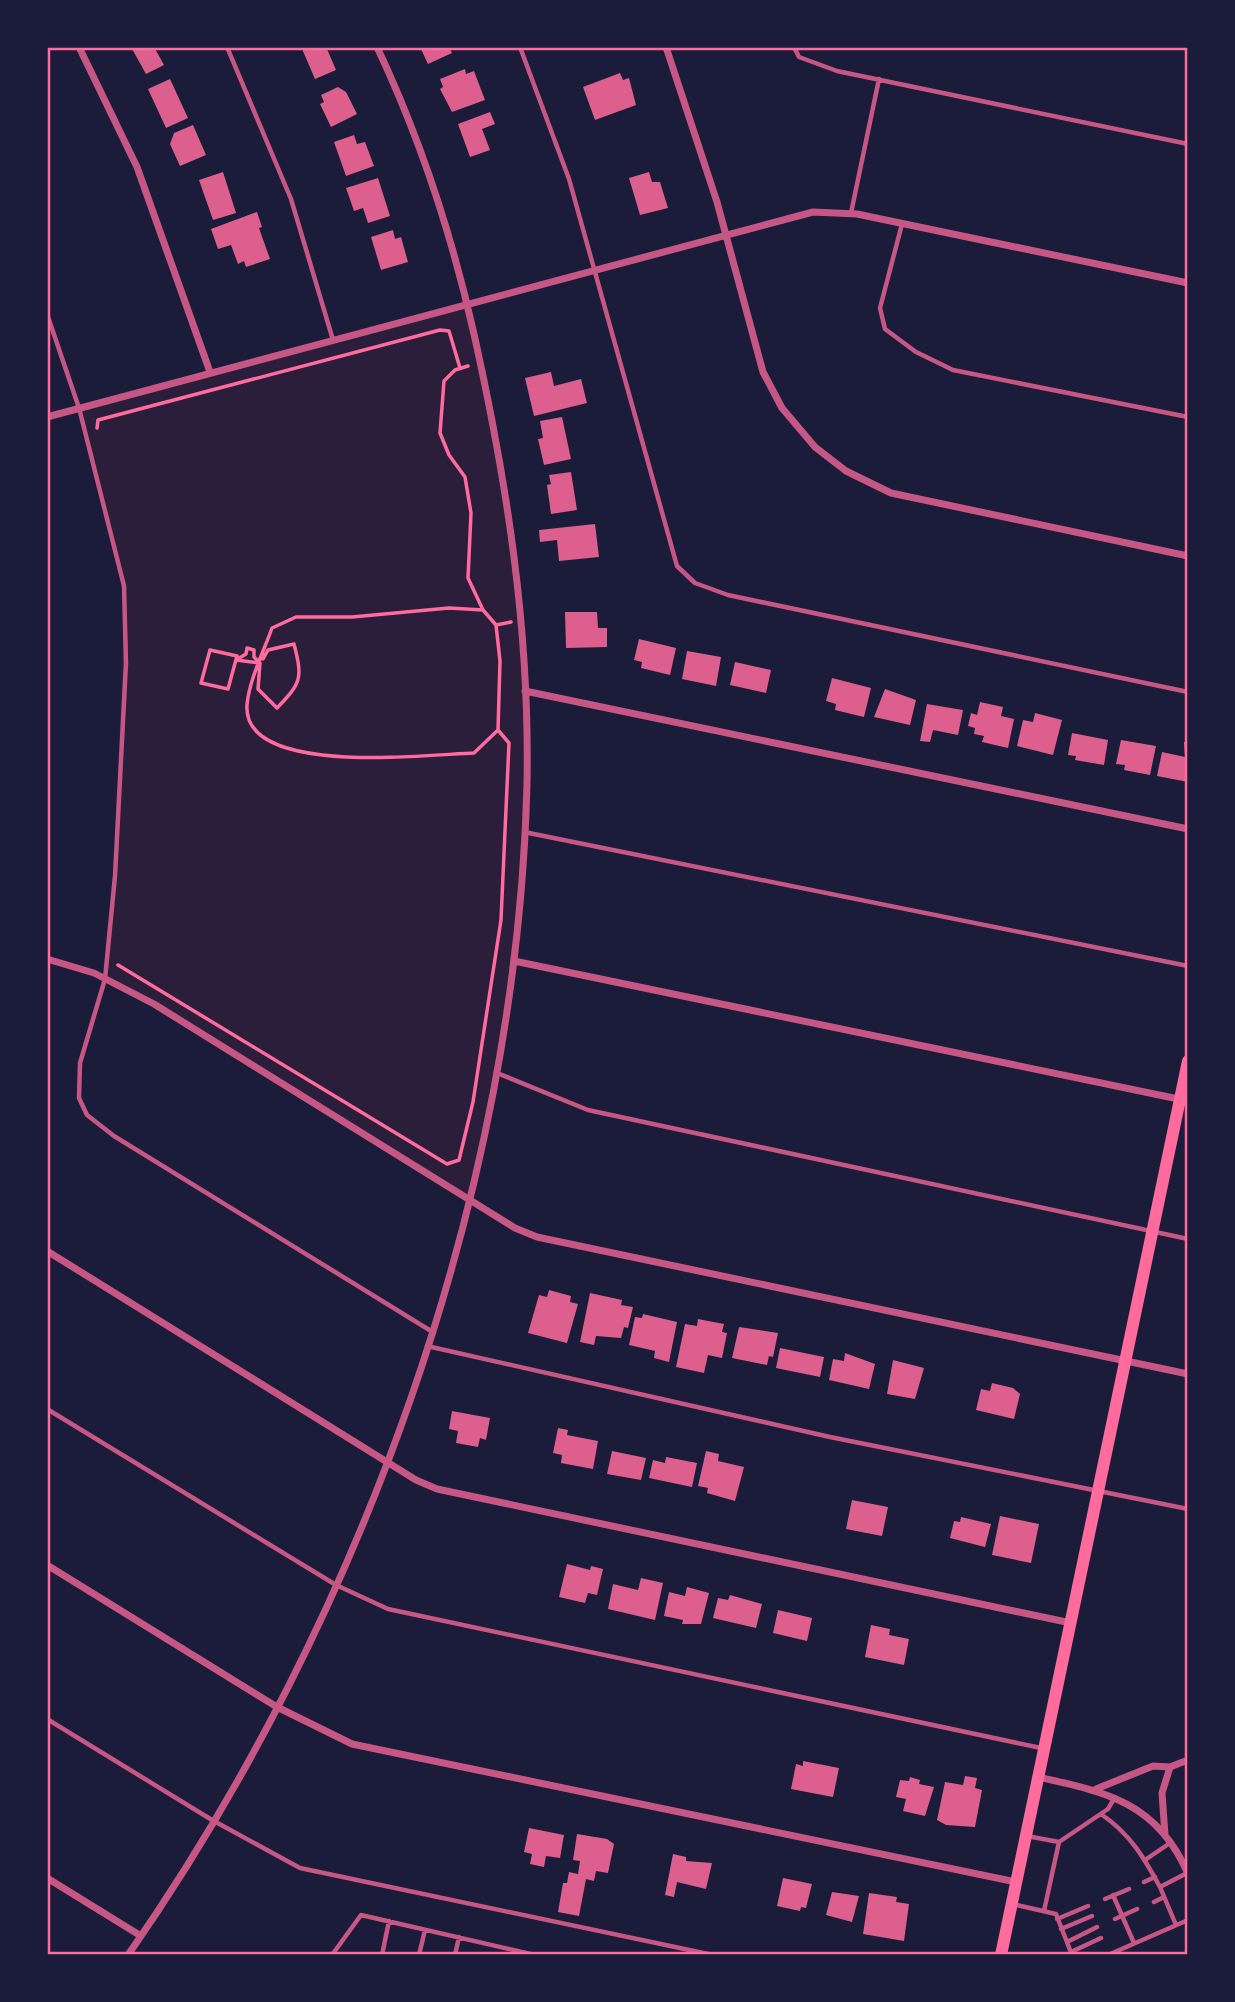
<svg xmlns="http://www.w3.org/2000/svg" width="1235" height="2002" font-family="'Alegreya Sans',sans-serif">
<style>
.green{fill:#2a1e3b}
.building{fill:#dd5f8e}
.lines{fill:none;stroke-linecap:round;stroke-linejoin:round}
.path{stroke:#ff6b9d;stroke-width:3.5}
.service{stroke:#c65784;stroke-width:4.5}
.minor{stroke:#c65784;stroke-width:7}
.secondary{stroke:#ff6b9d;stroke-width:12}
.neatline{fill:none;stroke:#ff6b9d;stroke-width:2.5}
</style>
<rect width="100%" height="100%" fill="#1b1b3a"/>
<path class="green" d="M468,303l42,226 16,206 -12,239 -45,224 -365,-220 11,-102 9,-290 -44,-175z"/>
<path class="building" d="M131,47h23l10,18 -18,9z
M307,47l20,2 9,21 -21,9 -13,-30z
M420,47h29l3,6 -24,11z
M465,69l1,5 8,-3 11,29 -33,12 -12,-23 3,-2 -3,-8z
M620,73l3,7 6,-2 7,27 -41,15 -12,-33z
M170,79l18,39 -22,10 -18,-39z
M338,87l8,5 11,22 -26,13 -11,-23 4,-2 -3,-7z
M490,112l5,12 -13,5 8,21 -20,7 -12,-33z
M193,125l13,30 -26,11 -10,-22 4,-11z
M354,135l3,9 8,-2 9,24 -28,10 -12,-34z
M223,172l13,41 -23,7 -14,-40z
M649,172l3,10h8l8,26 -28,7 -11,-37z
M378,178l12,38 -22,7 -5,-15 -9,3 -8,-23z
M257,212l5,15 -3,1 11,31 -24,8 -2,-6 -6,3 -7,-19 -13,4 -7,-20z
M393,230l2,9 6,-2 7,25 -27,8 -10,-33z
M551,372l3,14 27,-7 6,24 -53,13 -9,-38z
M562,417l9,42 -27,6 -6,-26 5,-1 -3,-17z
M571,472l6,38 -26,4 -4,-29 4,-1 -2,-9z
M595,524l4,33 -40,4 -2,-21 -17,2 -1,-12z
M565,612h32l1,16h9v19l-41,1z
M639,639l37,9 -6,27 -29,-7 1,-6 -8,-2z
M687,651l34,6 -5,29 -34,-7z
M735,662l36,8 -5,23 -36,-8z
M832,678l39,10 -7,29 -29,-7 1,-6 -10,-3z
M885,689l31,11 -6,25 -36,-8z
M980,702l23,5 -2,9 13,3 -6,29 -26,-6 2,-6 -10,-2 1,-6 -7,-2 3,-13 6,2z
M927,704l36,6 -5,25 -25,-5 -3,12 -10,-1z
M1035,713l27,7 -9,35 -36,-9 6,-26 10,2z
M1072,733l36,7 -4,25 -29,-5 1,-4 -8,-1z
M1121,740l35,6 -6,29 -26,-5 1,-5 -9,-1z
M1184,742h4v40l-31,-6 5,-24 23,5z
M549,1290l22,6 -1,6 8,2 -11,39 -39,-10 11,-38 8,2z
M590,1293l32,7 -1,5 12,2 -5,21 -4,-1 -3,11 -25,-2 -2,9 -14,-3z
M643,1314l34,8 -8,40 -15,-4 1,-7 -26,-6 6,-28 7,1z
M698,1319l26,5 -2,8 5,1 -5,25 -14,-3 -4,18 -28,-6 9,-43 12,2z
M739,1327l39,6 -5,24 -4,-1 -2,9 -35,-7z
M780,1348l44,9 -4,20 -44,-9z
M845,1353l30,11 -6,25 -40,-9 4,-21 11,2z
M893,1360l31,8 -9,31 -28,-5z
M992,1383l21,5 7,6 -6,25 -38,-9 5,-21 9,2z
M452,1411l38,7 -4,22 -6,-2 -2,9 -22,-4 2,-12 -9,-2z
M558,1428l10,2 -1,5 31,6 -5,28 -32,-6 1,-8 -9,-2z
M612,1451l34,7 -5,22 -34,-6z
M706,1451l13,3 -1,7 26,6 -9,34 -28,-8 1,-5 -10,-2z
M666,1457l31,6 -5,24 -43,-9 4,-18 12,3z
M852,1500l36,7 -6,29 -36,-7z
M1000,1516l39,8 -8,39 -39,-8z
M961,1517l30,7 -6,23 -35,-9 4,-17 6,1z
M567,1564l23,6 1,-4 12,3 -6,26 -9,-2 -3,10 -26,-6z
M641,1578l22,5 -8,37 -47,-11 5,-25 25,6z
M687,1587l22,6 -8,31h-19l1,-4 -19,-4 5,-24 16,4z
M730,1595l32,9 -6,24 -43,-10 5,-20 10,2z
M778,1610l34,8 -5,23 -34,-8z
M871,1625l19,4 -1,6 20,4 -5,26 -39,-8z
M803,1761l36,7 -6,29 -42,-8 5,-25 7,2z
M965,1776l12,2 -2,10 7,2 -7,37 -29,-2 -9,-5 8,-38 18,3z
M910,1777l10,3 -1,4 15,3 -9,29 -22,-5 3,-12 -10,-2 4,-17 9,1z
M529,1828l35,7 -4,23 -14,-2 -2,11 -14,-3 2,-10 -8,-2z
M577,1834l30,5 7,5 -6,29 -12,-2 -2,10 -8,-2 -7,37 -21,-4 5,-29h4l2,-11 9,2 2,-13 -7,-1z
M673,1854l13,3v4l26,2 -6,26 -29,-7 -3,15 -9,-2z
M783,1878l29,6 -6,24 -5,-1 -1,4 -23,-5z
M832,1892l27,4 -7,26 -26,-7z
M869,1893l28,4 -1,5 13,2 -5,37 -41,-7z"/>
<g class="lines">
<path class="path" d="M468,366l-13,4 -11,11 -4,52 9,22 16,22 6,36 -3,65 15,32 13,15 4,36 -2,69 -24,23c-42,1 -232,25 -227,-48 2,-25 17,-54 25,-77l24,-11h56l97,-9 34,2
M97,428l1,-8 342,-90 9,1 11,37
M496,625l15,-3
M210,650l27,6 -9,33 -27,-6z
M260,663l-24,-3 10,-6 1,-6 7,2v7l6,6 -2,26 19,19c24,-25 26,-29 17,-64l-26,6 -5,9
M118,965l329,199 12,-4 14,-58 28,-182 8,-177 -11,-13"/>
<path class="service" d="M227,47l64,152 42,141
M520,47l49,132 108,387 18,17 33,12 460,97
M794,47l5,10 38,14 351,73
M851,213l28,-134
M902,224l-22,84 5,21 31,23 37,18 235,47
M47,314l32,94 45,178 2,77 -11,213 -10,103 -25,84 -1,35 8,17 27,21 317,195
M524,832l664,134
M497,1073l91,37 600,129
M427,1346l403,91 358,72
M47,1409l289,176 52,24 653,139
M47,1719l165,101 88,48 413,87
M1101,1814c29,20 42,42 59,73l27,-14
M1027,1836l32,6 49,-33 7,-12
M1145,1860l25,-17
M1144,1882l11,-5
M1160,1887l16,38
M1113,1895l21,48
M1105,1899l24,-10
M1154,1902l10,-5
M1012,1904l44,10 16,41
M1044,1911l15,-69
M1057,1919l31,-13
M1115,1919l22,-10
M1061,1929l31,-13
M1067,1942l30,-15
M1071,1952l30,-14
M332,1955l29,-40 174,40
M382,1955l7,-34
M419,1955l6,-25
M455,1955l4,-18
M1108,1955l80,-35"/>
<path class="minor" d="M79,47l58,120 73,205
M666,47l51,155 46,170 19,36 33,39 31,24 45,22 297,63
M47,417l766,-205 44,2 331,69
M525,691l663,138
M47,959l47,14 60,31 361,224 22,9 651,137
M514,961l674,140
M47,1251l369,229 21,9 634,134
M47,1565l230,142 75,37 664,138
M1038,1777c69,15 120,26 150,97
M1096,1789l57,-23 17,1 18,-7
M1165,1835l-3,-42 8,-26
M47,1878l94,58
M128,1955c233,-334 389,-762 399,-1171 3,-153 -20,-302 -53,-450 -22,-98 -54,-196 -97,-287"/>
<path class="secondary" d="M1001,1955l187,-894"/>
</g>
<rect width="1235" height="2002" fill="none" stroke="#1b1b3a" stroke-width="98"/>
<rect x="49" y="49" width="1137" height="1904" class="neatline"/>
</svg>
